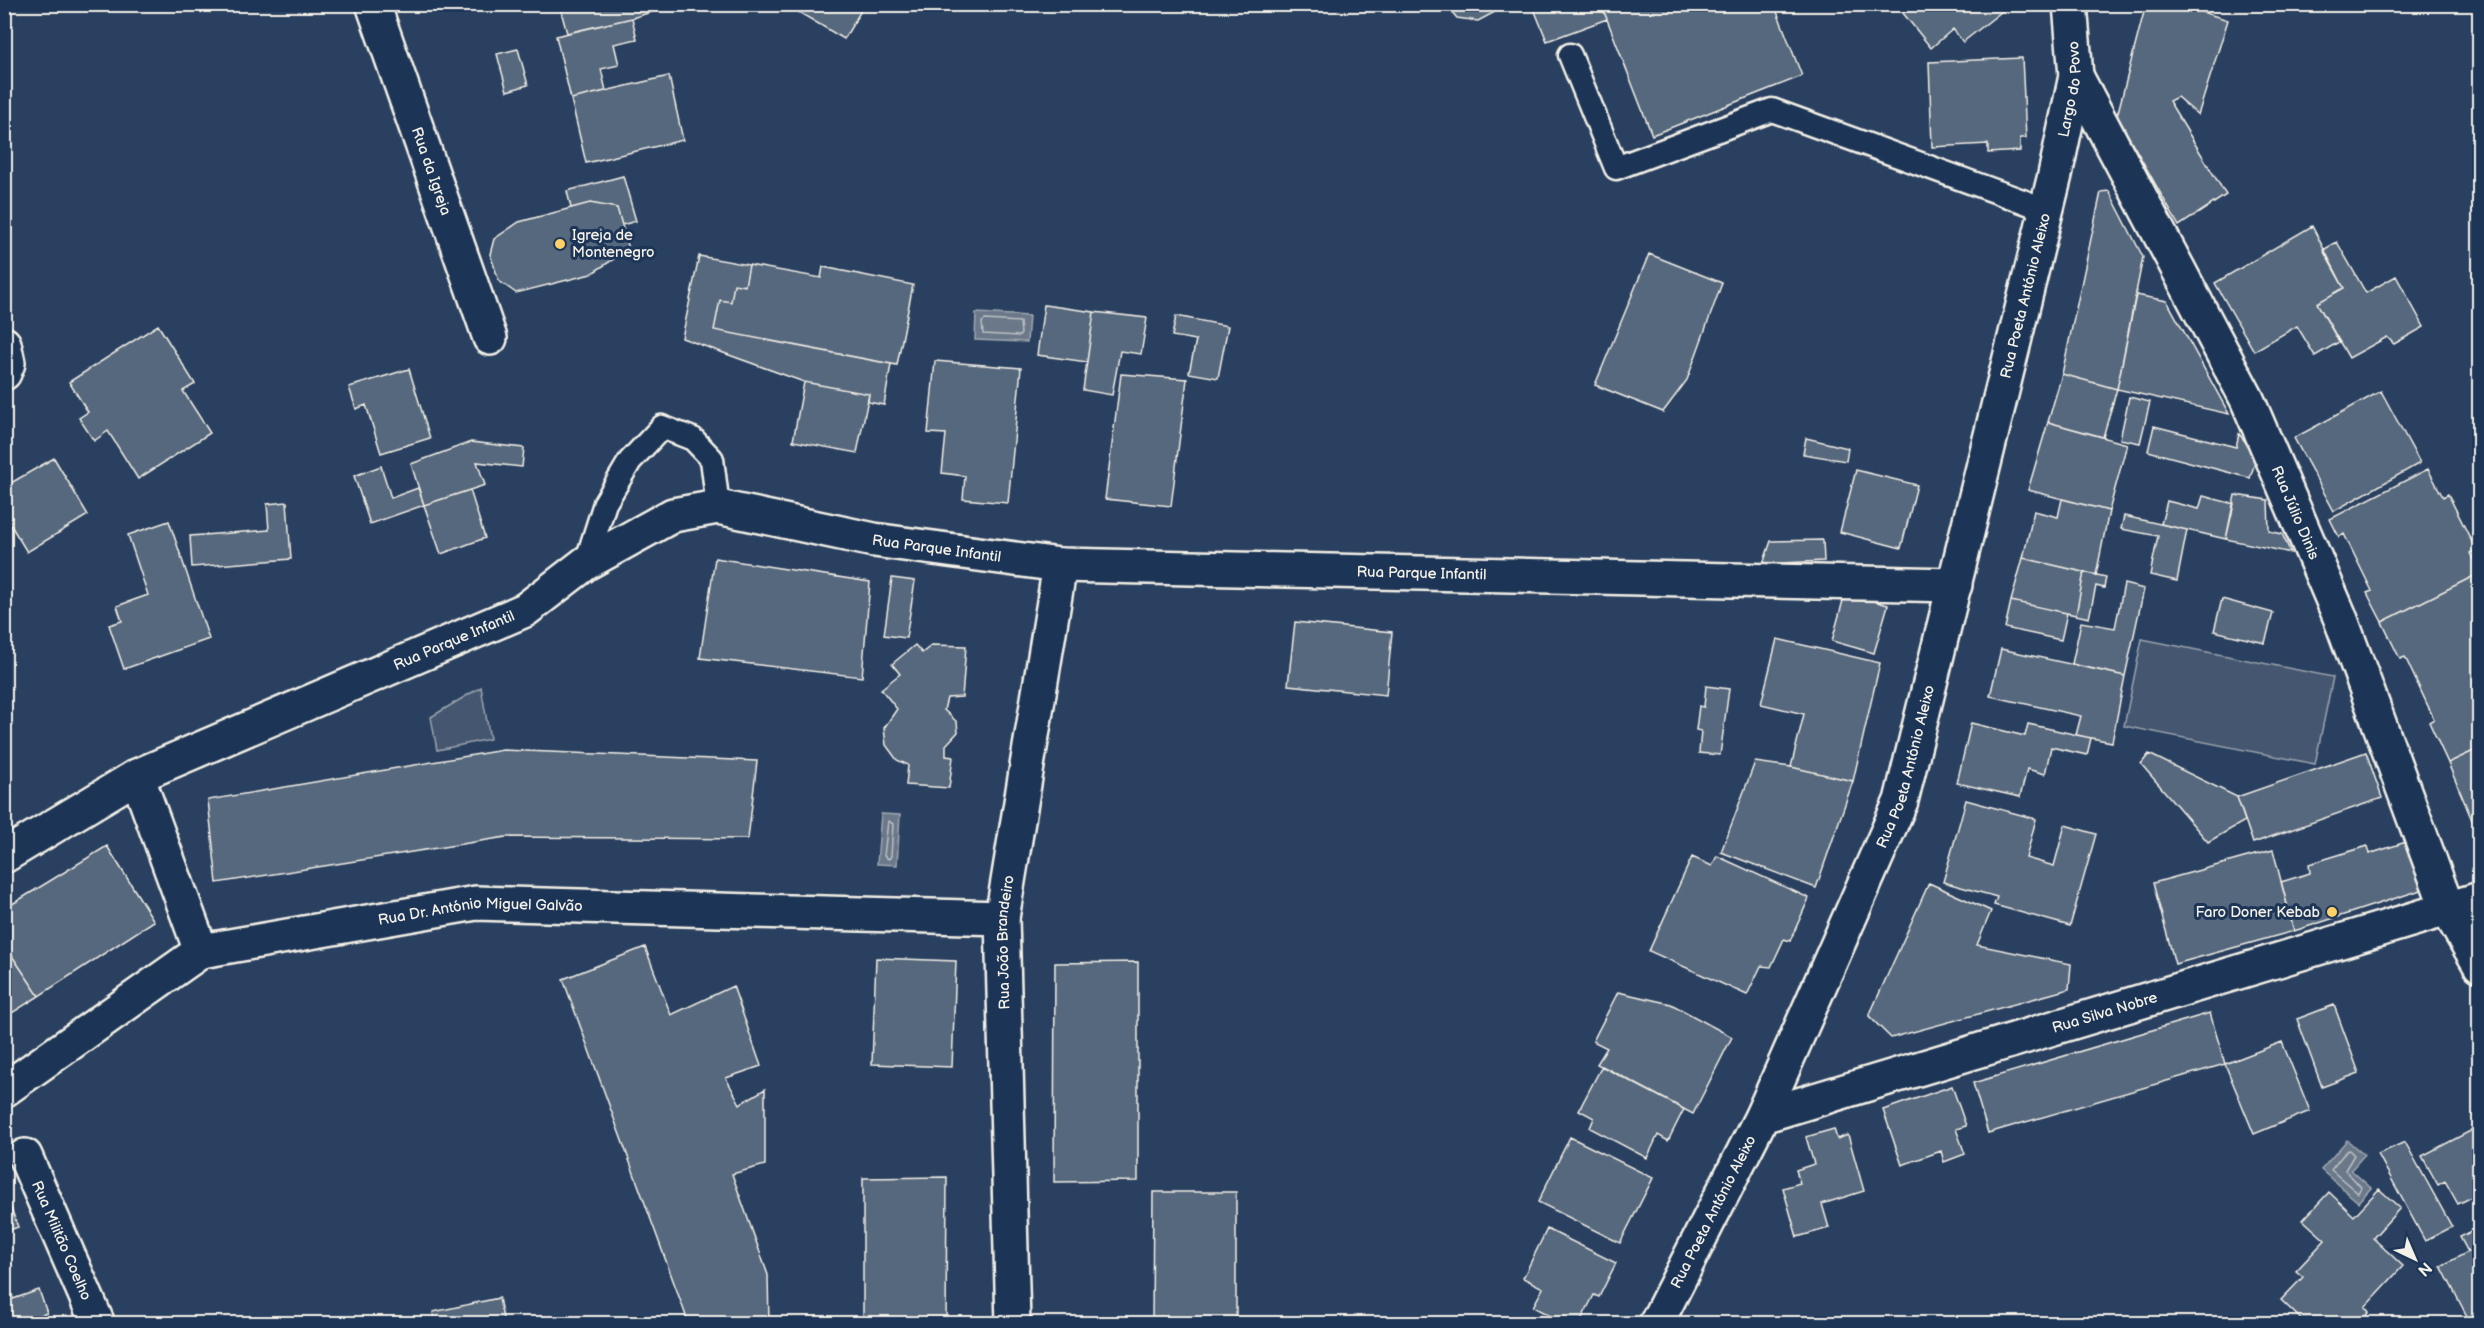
<svg xmlns="http://www.w3.org/2000/svg" width="2484" height="1328" font-family="'Balsamiq Sans',sans-serif">
<style>
.green{fill:#445771;stroke:#9ca4ac;stroke-width:1.5}
.water{fill:#6a788a;stroke:#a1a8b0;stroke-width:1.5}
.lines{fill:none;stroke-linecap:round;stroke-linejoin:round}
.shore{stroke:#bdc1c2;stroke-width:1.5}
.building{fill:#56677d;stroke:#f4f1e8;stroke-width:1.5}
.service-casing{stroke:#f4f1e8;stroke-width:27}
.minor-casing{stroke:#f4f1e8;stroke-width:38}
.service{stroke:#1d3557;stroke-width:22}
.minor{stroke:#1d3557;stroke-width:33}
.poi-dot{fill:#ffd166;stroke:#1d3557;stroke-width:2}
.labels{text-anchor:middle;dominant-baseline:central;stroke-width:6;stroke-linejoin:round;paint-order:stroke}
.street-label{font-size:15px;fill:#f4f1e8;stroke:#1d3557}
.poi-label{font-size:15px;fill:#f4f1e8;stroke:#1d3557;text-anchor:start}
</style>
<rect width="100%" height="100%" fill="#2a4060"/>
<filter id="ink" filterUnits="userSpaceOnUse"><feTurbulence type="fractalNoise" baseFrequency=".0167" numOctaves="2"/><feDisplacementMap in="SourceGraphic" scale="12" xChannelSelector="R" yChannelSelector="G"/><feConvolveMatrix kernelMatrix="1 2 1 2 8 2 1 2 1" color-interpolation-filters="sRGB"/></filter>
<g filter="url(#ink)">
<path class="green" d="M2142,639l191,38 -18,87 -191,-38z
M481,687l9,52 -53,11 -6,-33z"/>
<path class="water" d="M976,313l53,3 -2,26 -52,-2z
M881,814l19,1 -3,50 -20,-1z
M2347,1140l17,15 -13,15 20,18 -13,14 -37,-32z"/>
<g class="lines">
<path class="shore" d="M985,320l35,2 1,12 -2,2 -36,-2 -1,-12z
M888,821l5,3 -2,32 -2,3 -5,-3z
M2346,1151l3,-1 5,5 -9,15 16,17 -3,6 -27,-23z"/>
</g>
<path class="building" d="M559,4h118l-45,14 -65,15z
M785,4h80l-21,35z
M1445,4h55l-5,8 -17,9 -21,-3z
M1532,4h69l6,15 -60,22z
M1601,4h173l28,72 -150,59z
M1914,4h91l1,4 -43,34 -10,-13 -22,19 -28,-35z
M2146,4h47l-1,5 36,11 -30,95 -21,-18 -8,4 57,94 -47,31 -62,-110z
M632,18l5,21 -23,5 5,21 -18,4 5,22 -35,8 -15,-63z
M518,49l10,36 -21,6 -10,-37z
M2022,58l4,80h-6v13l-32,2v-9l-56,3 -3,-85z
M669,76l14,64 -97,23 -15,-64z
M623,176l13,45 -14,4 -5,-17 -27,-5 -19,5 -4,-17z
M2109,191l34,66 -26,132 -55,-15 39,-182z
M590,203l27,5 12,41 -38,25 -75,19 -17,-12 -9,-27 4,-15 25,-17z
M2312,226l32,62 -27,15 22,39 -24,14 -18,-30 -43,25 -39,-68z
M2337,242l29,51 30,-17 28,51 -30,17 -7,-7 -38,21 -32,-55 27,-15 -21,-38z
M1649,254l73,29 -35,97 -24,32 -68,-27z
M699,256l50,9 -4,21 -11,-2 -3,18 -11,-2 -6,30 177,34 -7,41 -16,-3 1,-8 -65,-12 -122,-44z
M749,265l72,13 2,-11 90,18 -16,80 -183,-35 6,-30 11,2 3,-18 11,2z
M2136,295l31,6 62,113 -112,-25z
M1044,305l50,7 -7,50 -50,-7z
M1094,312l53,6 -6,36 -21,-3 -8,44 -29,-5z
M1176,316l52,10 -10,52 -29,-5 7,-33 -24,-4z
M158,325l37,59 -12,7 27,42 -72,46 -30,-48 -14,10 -15,-23 9,-6 -19,-30z
M935,361l86,7 -13,135 -45,-4 2,-23 -23,-3 4,-39 -18,-1z
M409,369l21,69 -49,15 -15,-48 -10,4 -7,-22z
M1121,374l66,5 -16,127 -66,-7z
M2062,374l55,15 -14,48 -55,-15z
M804,382l65,12 -12,59 -64,-12z
M2381,391l39,72 -86,48 -40,-73z
M2129,397l21,5 -10,41 -20,-4z
M2048,422l79,22 -18,67 -81,-21z
M2154,426l82,21 3,-13 18,22 -7,22 -102,-27z
M1806,438l42,10 -2,13 -43,-7z
M471,442l53,6 -2,19 -45,-5 8,23 -61,20 -13,-41z
M54,458l34,57 -61,37 -23,-38v-27z
M381,466l10,32 27,-10 6,17 -54,19 -16,-48z
M2428,469l15,28 5,-3 28,56 -6,3 10,20 -98,49 -15,-29 5,-2 -28,-57 -5,3 -9,-18z
M1856,470l61,15 -16,63 -61,-16z
M470,490l15,48 -44,16 -17,-49z
M2235,495l33,5 1,31 13,3 9,19 -65,-14z
M2203,496l31,8 -8,35 -65,-15 6,-23 32,8z
M2062,499l47,12 -13,64 -73,-17 11,-47 24,6z
M287,502l4,57 -99,8 -2,-31 79,-6 -2,-26z
M2124,516l63,14 -10,51 -27,-6 8,-39 -37,-7z
M169,521l40,118 -85,30 -15,-44 13,-4 -5,-15 31,-11 -20,-60z
M1823,540l1,21 -61,3 8,-23z
M715,558l155,24 -8,95 -162,-19z
M2023,558l61,14 -8,43 -65,-14z
M2084,572l22,5 -2,11 -8,-2 -7,32 -13,-3z
M2480,573v175l-32,15 -19,-41 5,-3 -29,-62 -5,2 -18,-37z
M892,578l23,3 -9,57 -22,-3z
M2124,584l20,5 -19,87 -53,-12 9,-42 34,6z
M1845,593l43,12 -14,48 -42,-12z
M2222,599l51,14 -8,30 -51,-12z
M2011,601l56,12 -6,27 -56,-12z
M1295,622l97,10 -6,63 -98,-10z
M1777,639l103,24 -27,118 -62,-14 13,-53 -43,-10z
M915,645l7,8 10,-8 34,1 -4,51 -15,1 -3,12 13,12 1,10 -12,13v11l7,1 -4,31 -43,-3 2,-20 -11,-5 -11,-15 -2,-17 13,-19 -16,-20 19,-15 -8,-10z
M2001,649l124,27 -13,66 -36,-7 5,-19 -91,-20z
M1706,686l23,3 -9,66 -21,-2 2,-22 -5,-1 3,-24 5,1z
M1971,723l54,13 3,-12 63,14 -4,17 -36,-8 -6,27 -18,-5 -7,28 -63,-14z
M2480,748v91l-32,-76z
M503,750l254,11 -9,78 -242,-2 -289,46 -9,-83z
M2366,752l16,46 -129,45 -16,-46z
M2149,754l88,43 8,24 -37,21 -67,-78z
M1755,762l36,5 62,14 -37,107 -95,-36z
M1966,800l70,19 -10,39 28,8 11,-41 31,9 -26,92 -76,-21 3,-8 -54,-15z
M2409,841l15,48 -130,42 -13,-49 29,-9 -1,-9 58,-18 2,8z
M107,846l47,75 -115,75 -35,-52v-35z
M2273,850l21,81 -119,33 -22,-81z
M1717,856l92,42 -19,43 -6,-2 -13,28 -10,-1 -14,29 -98,-44 43,-94 20,9z
M1929,883l62,28 -14,34 94,19 -2,25 -178,49 -22,-22z
M4,944l35,52 -35,22z
M645,947l26,68 62,-29 28,80 -35,12 14,26 25,-15v76l-33,9 36,101 1,49h-80l-126,-345z
M876,958l80,3 -4,106 -80,-3z
M1138,962v219l-84,1 1,-219z
M1618,992l53,12 61,33 -39,77 -96,-50 10,-16 -14,-7z
M2334,1005l25,68 -37,14 -25,-68z
M2210,1013l15,51 -237,69 -15,-50z
M2282,1042l28,69 -56,23 -29,-70z
M1602,1066l82,43 -16,32 -10,-6 -11,23 -57,-30 4,-10 -15,-8z
M1952,1086l14,40 -10,3 9,25 -21,8 -3,-11 -39,14 -19,-55z
M2480,1126v67l-22,11 -13,-23 -7,4 -16,-29z
M1834,1129l3,10 11,-4 16,56 -42,13 7,24 -32,9 -14,-49 17,-5 -4,-13 18,-6 -8,-27z
M1570,1137l83,41 -33,65 -82,-41z
M2405,1142l47,85 -27,14 -47,-87z
M947,1177l-1,147h-83v-146z
M2379,1189l21,19 -27,30 30,28 -38,41 4,5 -11,12h-52l-25,-24 22,-23 -7,-6 29,-31 -22,-20 26,-28 25,24z
M1153,1192h83v132h-84z
M7,1197l11,30 -14,5v-34z
M2480,1227v95l-9,2 -30,-58 27,-14 -8,-15z
M1547,1229l69,34 -17,34 -5,-2 -15,29h-13l-33,-17 10,-19 -20,-10z
M4,1274l9,25 26,-9 8,23 -24,8 1,3h-20z
M499,1298l5,26h-69l-2,-12z"/>
<g class="lines">
<g class="service-casing">
<path id="service" d="M1570,55l46,113 156,-58 275,100
M586,563l19,-60 25,-42 32,-34 31,12 19,20 6,48"/>
</g>
<g class="minor-casing">
<g id="minor">
<path id="s1" d="M373,4l117,334"/>
<path id="s2" d="M2076,76l171,323 93,218 108,293 32,55"/>
<path d="M4,344l4,19 -4,10"/>
<path d="M137,776l64,175"/>
<path id="s3" d="M4,856l133,-80 388,-166 61,-47 87,-48 45,-8 156,33 186,25 895,20"/>
<path id="s4" d="M4,1090l197,-139 275,-48 526,15"/>
<path id="s5" d="M1762,1116l718,-217"/>
<path id="s6" d="M25,1156l73,168"/>
<path id="s7" d="M1013,1324l-11,-406 58,-353"/>
<path id="s8" d="M1656,1324l106,-208 139,-315 154,-626 21,-99 -6,-72"/>
</g>
</g>
<use href="#service" class="service"/>
<use href="#minor" class="minor"/>
</g>
</g>
<g class="poi-dot">
<circle cx="560" cy="244" r="6"/>
<circle cx="2332" cy="912" r="6"/>
</g>
<g class="labels">
<g class="street-label">
<text stroke="none"><textPath href="#s8" startOffset="1310">Largo do Povo</textPath></text>
<text stroke="none"><textPath href="#s1" startOffset="177">Rua da Igreja</textPath></text>
<text stroke="none"><textPath href="#s8" startOffset="1098">Rua Poeta António Aleixo</textPath></text>
<text stroke="none"><textPath href="#s2" startOffset="489">Rua Júlio Dinis</textPath></text>
<text stroke="none"><textPath href="#s3" startOffset="1022">Rua Parque Infantil</textPath></text>
<text stroke="none"><textPath href="#s3" startOffset="1508">Rua Parque Infantil</textPath></text>
<text stroke="none"><textPath href="#s3" startOffset="500">Rua Parque Infantil</textPath></text>
<text stroke="none"><textPath href="#s8" startOffset="612">Rua Poeta António Aleixo</textPath></text>
<text stroke="none"><textPath href="#s4" startOffset="524">Rua Dr. António Miguel Galvão</textPath></text>
<text stroke="none"><textPath href="#s7" startOffset="382">Rua João Brandeiro</textPath></text>
<text stroke="none"><textPath href="#s5" startOffset="358">Rua Silva Nobre</textPath></text>
<text stroke="none"><textPath href="#s8" startOffset="126">Rua Poeta António Aleixo</textPath></text>
<text stroke="none"><textPath href="#s6" startOffset="92">Rua Militão Coelho</textPath></text>
</g>
<g class="poi-label">
<text x="572" y="235">Igreja de<tspan x="572" dy="17">Montenegro</tspan></text>
<text x="2320" y="912" text-anchor="end">Faro Doner Kebab</text>
</g>
</g>
<rect width="2484" height="1328" fill="none" stroke="#1d3557" stroke-width="24"/>
<rect x="12" y="12" width="2460" height="1304" fill="none" stroke="#f4f1e8" stroke-width="2" filter="url(#ink)"/>
<g transform="translate(2415 1259) rotate(136)" stroke="#1d3557" stroke-width="4.5" paint-order="stroke">
<path d="M0-4.5L10 22L0 15L-10 22Z" fill="#f4f1e8"/>
<text y="-9" font-size="16" font-weight="bold" text-anchor="middle" fill="#f4f1e8">N</text>
</g>
</svg>
